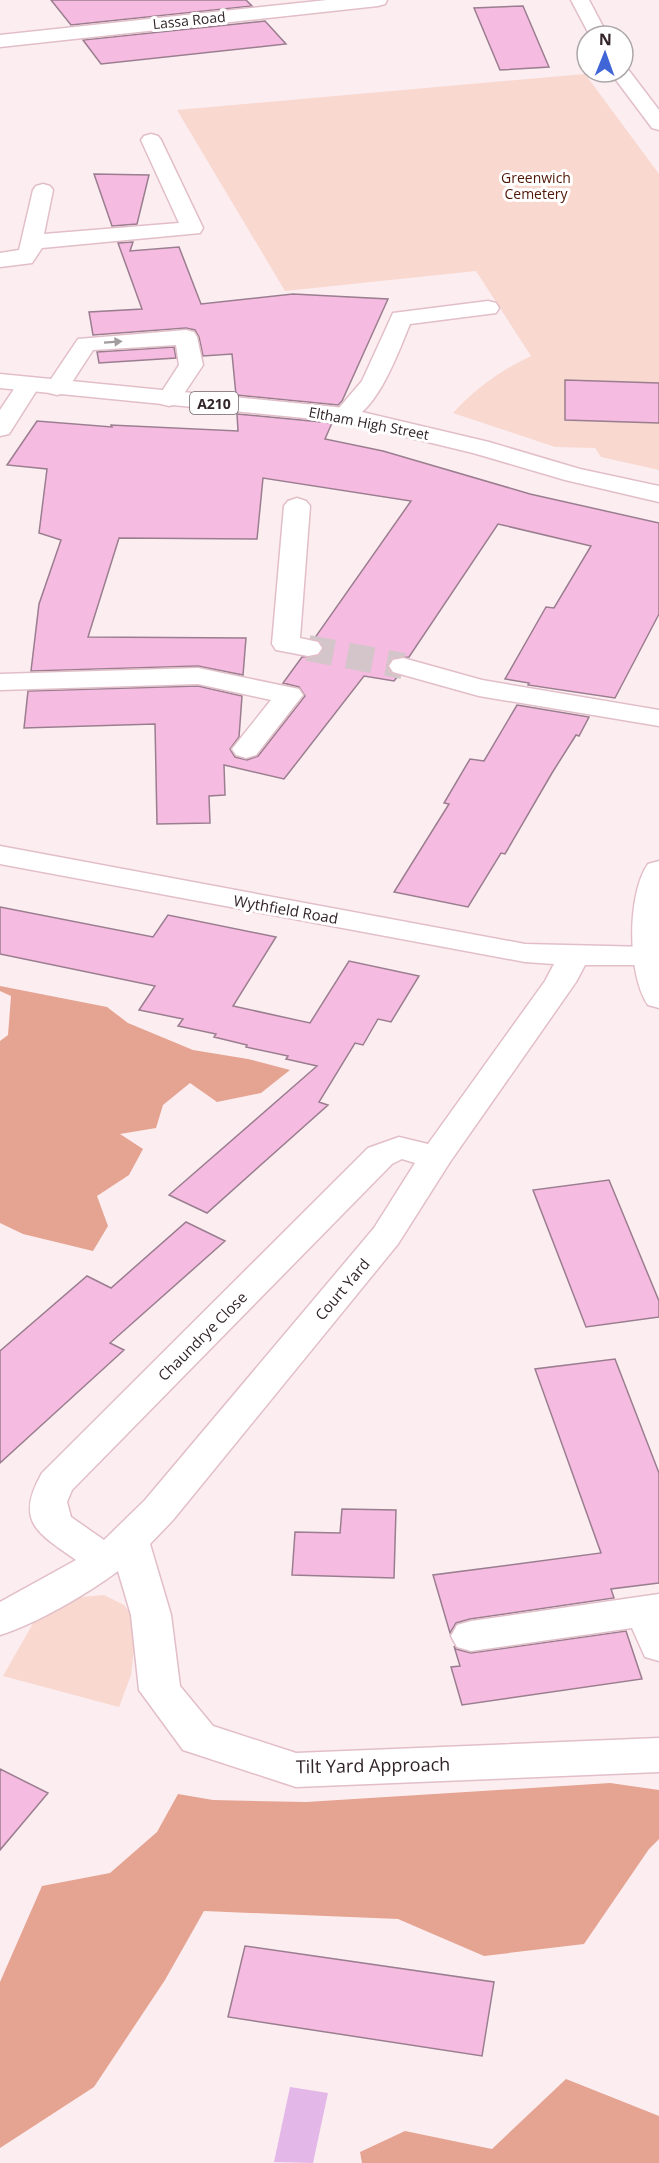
<svg xmlns="http://www.w3.org/2000/svg" width="659" height="2163" font-family="'Open Sans',sans-serif">
<style>
.green{fill:#f8d8cf}
.forest{fill:#e5a491}
.water{fill:#e3b8e9}
.building{fill:#f6bbe0;stroke:#9a7e8f;stroke-width:1.5}
.lines{fill:none;stroke-linecap:round;stroke-linejoin:round}
.minor-tunnel{stroke:#d3c5c9;stroke-width:26;stroke-dasharray:26 14;stroke-linecap:butt}
.minor-casing{stroke:#e2bec8;stroke-width:3}
.major-casing{stroke:#e2bec8;stroke-width:3}
.minor{fill:#fff;fill-rule:evenodd}
.major{fill:#fff;fill-rule:evenodd}
.oneway{fill:#a29c9e}
.labels{text-anchor:middle;dominant-baseline:central;stroke-width:6;stroke-linejoin:round;paint-order:stroke}
.far-street-label{font-size:14px;fill:#312428;stroke:#fff}
.far-park-label{font-size:14px;fill:#4f1605;stroke:#fff}
.shield{fill:#fff;stroke:#6f6668;stroke-width:1.5}
.shield-label{font-size:14px;font-weight:bold;fill:#312428}
.street-label{font-size:15px;fill:#312428;stroke:#fff}
.near-street-label{font-size:18px;fill:#312428;stroke:#fff}
</style>
<rect width="100%" height="100%" fill="#fcedf1"/>
<path class="green" d="M585,74l74,100v296l-58,-13 -6,-9 -40,-1 -102,-34c23,-25 47,-42 78,-57l-55,-85 -191,20 -108,-181z
M104,1595l20,10 13,17 -6,53 -12,32 -116,-31 36,-63 30,-15z"/>
<path class="forest" d="M0,986l107,21 21,16 65,27 55,9 42,11 -29,23 -44,9 -27,-19 -27,22 -7,23 -36,6 23,15 -14,26 -32,21 11,30 -15,25 -70,-17 -23,-11v-182l8,-6 3,-39 -11,-5z
M610,1783l49,7v49l-10,10 -65,95 -100,12 -86,-37 -194,-8 -39,69 -71,107 -94,61v-166l42,-96 68,-13 47,-41 21,-38 35,6 93,2z
M566,2079l93,37v47h-297l-2,-11 45,-21 87,18z"/>
<path class="water" d="M290,2087l38,6 -15,70 -39,-1z"/>
<path class="building" d="M51,0h195l6,6 -181,19z
M523,6l26,61 -49,3 -26,-62z
M265,21l21,23 -185,20 -18,-24z
M94,174l55,1 -12,49 -25,2z
M133,242l-3,9 49,-4 22,57 92,-10 95,5 -46,102 -4,4 -102,-10 -4,-41 -29,2 -4,-19 -4,-7 -9,-2 -93,7 -4,-23 53,-3 -24,-66z
M174,347l2,11 -77,5 -2,-11z
M565,380l94,3v40l-94,-3z
M237,414l95,9 -7,16 58,12 147,43 129,29v91l-44,84 -87,-13 1,-2 -24,-4 41,-72 8,1 37,-62 -93,-22 -89,133 -16,1 -6,7 4,8 7,3 -4,5 -30,-5 -80,103 -60,-14 1,30 -16,1 1,27 -53,1 -2,-100 -131,4 4,-37 170,-5 44,10 -3,41 -9,12 5,8 12,3 11,-4 47,-60 -6,-9 -16,-4 19,-26 18,-2 4,-8 -4,-6 -6,-2 97,-138 -148,-23 -6,61 -138,-1 -31,99 158,1 -3,37 -45,-9 -167,5 8,-67 22,-64 -22,-7 8,-64 -40,-4 30,-44 75,6 -1,-2 127,6z
M517,705l72,12 -10,19 -3,-1 -24,38 -47,81 -4,-1 -33,54 -74,-15 55,-88 -5,-1 26,-44 14,2z
M0,907l153,30 15,-22 108,22 -43,69 77,17 39,-62 70,15 -28,46 -13,-3 -15,26 -8,-2 -36,59 9,3 -121,108 -38,-18 148,-129 -31,-7 2,-3 -42,-9 1,-2 -33,-8 2,-3 -38,-8 5,-7 -44,-9 16,-24 -155,-32z
M609,1180l50,121v16l-73,10 -53,-137z
M186,1222l39,19 -115,102 14,7 -124,113v-112l87,-75 24,12z
M615,1359l44,114v110l-48,6 3,9 -144,21 -14,4 -6,10 -17,-58 168,-22 -66,-184z
M342,1509l54,1 -2,68 -102,-3 3,-43 45,1z
M626,1631l16,48 -180,26 -11,-38 9,-1 -6,-20 2,3 15,4z
M0,1769l48,24 -48,57z
M245,1946l249,36 -12,74 -254,-39z"/>
<g class="lines">
<path class="minor-tunnel" d="M308,648l95,18"/>
<g class="minor-casing">
<path id="minor" d="M327,0h60l-2,4 -7,2 -378,41v-12z
M151,134l7,2 3,4 42,88 -3,5 -158,15 -10,15 -32,4v-14l19,-3 14,-60 3,-4 7,-2 7,2 3,4 -9,44 135,-11 -38,-83 3,-4z
M488,301l8,2 3,5 -3,5 -86,11c-11,26 -38,105 -73,96l-4,-5 29,-34 31,-68z
M186,330l8,2 3,5 6,28 -26,39 -8,2 -8,-2 -4,-5 22,-34 -3,-20 -83,5 -28,43 -8,2 -8,-2 -4,-5 33,-49z
M28,378l8,2 4,5 -31,49 -9,2v-26l20,-30z
M297,498l9,3 4,5 -10,132 18,4 4,6 -4,6 -10,2 -32,-6 -4,-6 12,-138 4,-5z
M403,658l79,22 177,30v16l-180,-30 -86,-24 -4,-6 4,-6z
M198,668l101,21 4,6 -47,60 -10,3 -10,-3 -4,-6 39,-49 -73,-16 -198,6v-16z
M0,846l525,98 123,3 11,2v14l-11,2h-63l-9,17 -126,180 -52,82 -225,276 -23,24 21,71 9,71 33,40 83,27 363,-15v34l-363,15 -113,-37 -44,-60 -8,-75 -13,-44c-31,23 -82,53 -118,64v-33l76,-42c-38,-27 -62,-38 -34,-87l326,-325 31,-11 29,7 117,-163 9,-17 -29,-2 -525,-98zM402,1159l13,4 -41,65 -229,272 -41,40 -33,-23 -4,-15 5,-12 320,-326z
M659,1594v67l-14,-4 -13,-29 -161,23 -14,-4 -6,-11 6,-11 14,-4z"/>
</g>
<g class="major-casing">
<path id="major" d="M571,0h18l19,36h-18z
M623,67l4,1 32,42v20l-7,-2 -42,-56h13z
M0,374l345,34 144,34 91,27 79,17v16l-94,-22 -92,-27 -128,-31 -345,-34z
M659,861v147l-11,-3c-21,-31 -21,-111 0,-141z"/>
</g>
<use href="#minor" class="minor"/>
<use href="#major" class="major"/>
</g>
<defs><path id="oneway-solid" d="M-6-.8H1V-3.2L6.5 0L1 3.2V.8H-6Z" transform="scale(1.5)"/></defs>
<use class="oneway" href="#oneway-solid" transform="translate(113 342) rotate(-4)"/>
<g class="labels">
<g class="far-street-label">
<text transform="translate(189 20) rotate(-6)">Lassa Road</text>
<text transform="translate(369 423) rotate(11)">Eltham High Street</text>
</g>
<g class="far-park-label">
<text x="536" y="177">Greenwich<tspan x="536" dy="16">Cemetery</tspan></text>
</g>
<rect class="shield" x="190" y="392" width="48" height="22" rx="4.5"/>
<g class="shield-label">
<text x="214" y="403">A210</text>
</g>
<g class="street-label">
<text transform="translate(286 909) rotate(10)">Wythfield Road</text>
<text transform="translate(342 1289) rotate(-50)">Court Yard</text>
<text transform="translate(202 1336) rotate(-45)">Chaundrye Close</text>
</g>
<g class="near-street-label">
<text transform="translate(373 1765) rotate(-1)">Tilt Yard Approach</text>
</g>
</g>
<g transform="translate(605 54) rotate(1)"><circle r="28" fill="#ffffff" stroke="#ada7a9" stroke-width="1.5"/>
<path d="M0-4.5L10 22L0 15L-10 22Z" fill="#3f65d7"/>
<text y="-9" font-size="16" font-weight="bold" text-anchor="middle" fill="#312428">N</text>
</g>
</svg>
